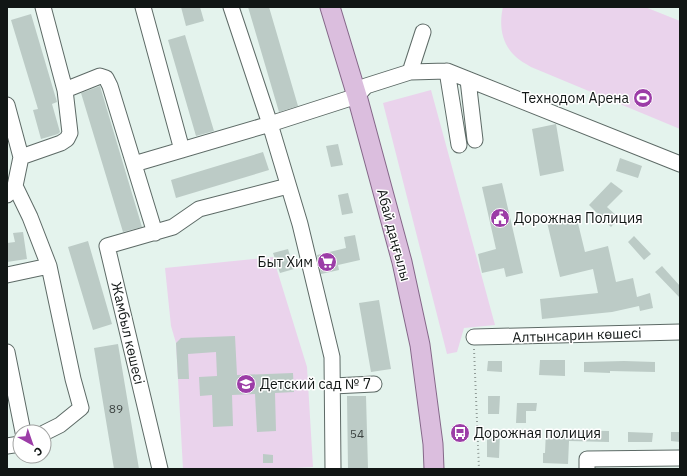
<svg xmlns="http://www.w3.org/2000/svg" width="687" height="476" font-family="'IBM Plex Sans',sans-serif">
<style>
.green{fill:#ead3ec}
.building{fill:#bccbc6}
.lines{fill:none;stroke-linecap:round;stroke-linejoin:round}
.minor-casing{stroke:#5d6a66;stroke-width:17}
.major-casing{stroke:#856789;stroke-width:21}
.path{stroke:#919c98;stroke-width:2;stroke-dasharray:1 3;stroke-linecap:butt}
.minor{stroke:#fff;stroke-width:15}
.major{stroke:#dbbede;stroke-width:19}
.labels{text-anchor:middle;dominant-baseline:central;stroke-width:3;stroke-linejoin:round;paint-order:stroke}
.number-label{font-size:12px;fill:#3c4341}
.poi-label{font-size:14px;fill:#111615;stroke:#fff;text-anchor:start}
.street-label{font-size:14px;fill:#111615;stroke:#fff}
</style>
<rect width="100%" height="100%" fill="#e4f3ed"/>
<path class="green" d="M503,7h142l35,14v108l-149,-62c-5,-3 -12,-7 -16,-11 -14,-13 -16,-32 -12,-49z
M431,90l64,235 -31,3 -7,24 -10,2 -64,-251z
M273,257l34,110 6,100 -35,2h-95l-7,-126 -5,-17 -6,-58z"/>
<path class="building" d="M181,7h19l4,14 -18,5z
M248,7h21l29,99 -19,6z
M31,14l26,88 -5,2 8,28 -2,2 -17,5 -8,-29 5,-1 -27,-89z
M185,35l29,96 -18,5 -28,-96z
M100,86l42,141 -19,5 -42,-139z
M556,124l8,47 -24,5 -8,-47z
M338,144l5,21 -12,2 -5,-21z
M263,152l6,18 -93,28 -5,-18z
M620,158l22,8 -4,12 -22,-7z
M611,182l12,9 -16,16 12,11 -8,9 -22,-22z
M502,183l21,90 -17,4 -2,-9 -22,5 -4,-19 18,-5 -14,-62z
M348,193l5,20 -11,2 -4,-20z
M576,215l9,37 23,-6 8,36 17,-4 4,19 13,-4 3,15 -13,3 -1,-5 -27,6 -70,7 -2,-20 58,-6 -5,-24 -33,8 -13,-55z
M23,232l4,27 -20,3v-19l8,-1 -2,-9z
M355,235l5,25 -22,5 1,5 -18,4 -4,-19 29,-7 -2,-11z
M634,236l17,18 -7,6 -16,-18z
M88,241l24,83 -19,6 -25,-83z
M288,249l6,20 -14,4 -7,-20z
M662,266l18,20v12l-25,-26z
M379,300l12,69 -20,3 -12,-69z
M235,336l2,39 56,-2 1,19 -19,1 1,38 -19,1 -2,-38 -23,1 1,31 -20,1 -1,-32 -12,1 -1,-19 18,-1 -1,-24 -28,2 1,25h-11l-2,-36 5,-5z
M118,344l21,125h-25l-20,-121z
M540,360h25v16l-26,-1z
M488,361h14v11l-15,-1z
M624,361l31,1v10l-45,-1v2l-26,-1v-10z
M347,396h19l2,73h-20z
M488,396h12l-1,18h-11z
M517,403h20l-1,8h-10v12h-10z
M546,430l63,1v11l-40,-1 -1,23 -25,-1v-10h2z
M487,432h13l-1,26 -12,-1z
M628,432l25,1 -1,9h-24z
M671,432h9v10l-9,-1z
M263,454l10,1v8h-10z"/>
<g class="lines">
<g class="minor-casing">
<path id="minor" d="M43,7l22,83
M143,7l39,143
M231,7l39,117 30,100 32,133 1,112
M447,71l12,74
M410,72l13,-40
M468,80l7,60
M7,105l14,52 -6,29 -8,9
M21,157l40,-14 6,-4 3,-6 -5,-43 35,-14 6,2 4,8 45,147
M134,164l136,-40 87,-28 9,-10 44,-14 37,-1 233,93
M15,186l15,31 19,49 24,113 8,29 -21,17 -16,8
M7,275l42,-9
M474,337l206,-5
M7,352l16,80
M333,386l41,-2
M7,446l13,-2
M160,469l-53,-223 66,-19 26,-18 89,-23
M587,469v-10l93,-1"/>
</g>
<g class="major-casing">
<path id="major" d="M330,7l27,89 45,166 18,83 13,99 1,25"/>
</g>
<path class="path" d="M474,349l5,120"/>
<use href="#minor" class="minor"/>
<use href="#major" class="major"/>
</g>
<defs>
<g id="stadium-disc" transform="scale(1)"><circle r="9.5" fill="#9c3da7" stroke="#fff"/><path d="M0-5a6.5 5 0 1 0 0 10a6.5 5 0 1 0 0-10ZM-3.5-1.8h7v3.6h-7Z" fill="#fff"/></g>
<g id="civic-disc" transform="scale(1)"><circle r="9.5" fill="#9c3da7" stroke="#fff"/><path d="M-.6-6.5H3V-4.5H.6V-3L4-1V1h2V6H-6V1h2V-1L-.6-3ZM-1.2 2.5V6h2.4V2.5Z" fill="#fff"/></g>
<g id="supermarket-disc" transform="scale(1)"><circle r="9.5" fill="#9c3da7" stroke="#fff"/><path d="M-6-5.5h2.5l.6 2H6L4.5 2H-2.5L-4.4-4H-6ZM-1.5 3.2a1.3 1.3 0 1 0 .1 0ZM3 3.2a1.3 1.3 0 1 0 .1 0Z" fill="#fff"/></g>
<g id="school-disc" transform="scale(1)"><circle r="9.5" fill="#9c3da7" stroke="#fff"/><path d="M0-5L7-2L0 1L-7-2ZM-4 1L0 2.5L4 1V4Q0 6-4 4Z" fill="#fff"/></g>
<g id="bus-disc" transform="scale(1)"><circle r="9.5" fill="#9c3da7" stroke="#fff"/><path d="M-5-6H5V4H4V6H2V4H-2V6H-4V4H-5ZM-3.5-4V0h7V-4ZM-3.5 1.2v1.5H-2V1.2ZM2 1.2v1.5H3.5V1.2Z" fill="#fff"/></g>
</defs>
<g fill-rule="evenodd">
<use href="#stadium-disc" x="643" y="98"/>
<use href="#civic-disc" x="500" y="218"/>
<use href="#supermarket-disc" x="327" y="262"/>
<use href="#school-disc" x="246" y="384"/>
<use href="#bus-disc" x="460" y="433"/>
</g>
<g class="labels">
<g class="number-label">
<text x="116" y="408">89</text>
<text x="357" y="433">54</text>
</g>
<g class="poi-label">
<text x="629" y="98" text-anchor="end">Технодом Арена</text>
<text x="514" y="218">Дорожная Полиция</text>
<text x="313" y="262" text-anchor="end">Быт Хим</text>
<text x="260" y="384">Детский сад № 7</text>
<text x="474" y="433">Дорожная полиция</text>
</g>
<g class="street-label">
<text transform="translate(394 235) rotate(75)">Абай даңғылы</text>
<text transform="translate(128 333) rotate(77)">Жамбыл көшесі</text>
<text transform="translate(577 335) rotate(-2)">Алтынсарин көшесі</text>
</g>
</g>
<rect width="687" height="476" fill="none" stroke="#111615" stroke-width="16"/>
<g transform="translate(32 444) rotate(140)"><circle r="19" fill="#ffffff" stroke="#a0a2a1"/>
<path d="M0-3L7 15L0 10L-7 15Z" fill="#9c3da7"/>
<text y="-6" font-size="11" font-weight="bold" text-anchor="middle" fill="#111615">С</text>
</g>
</svg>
